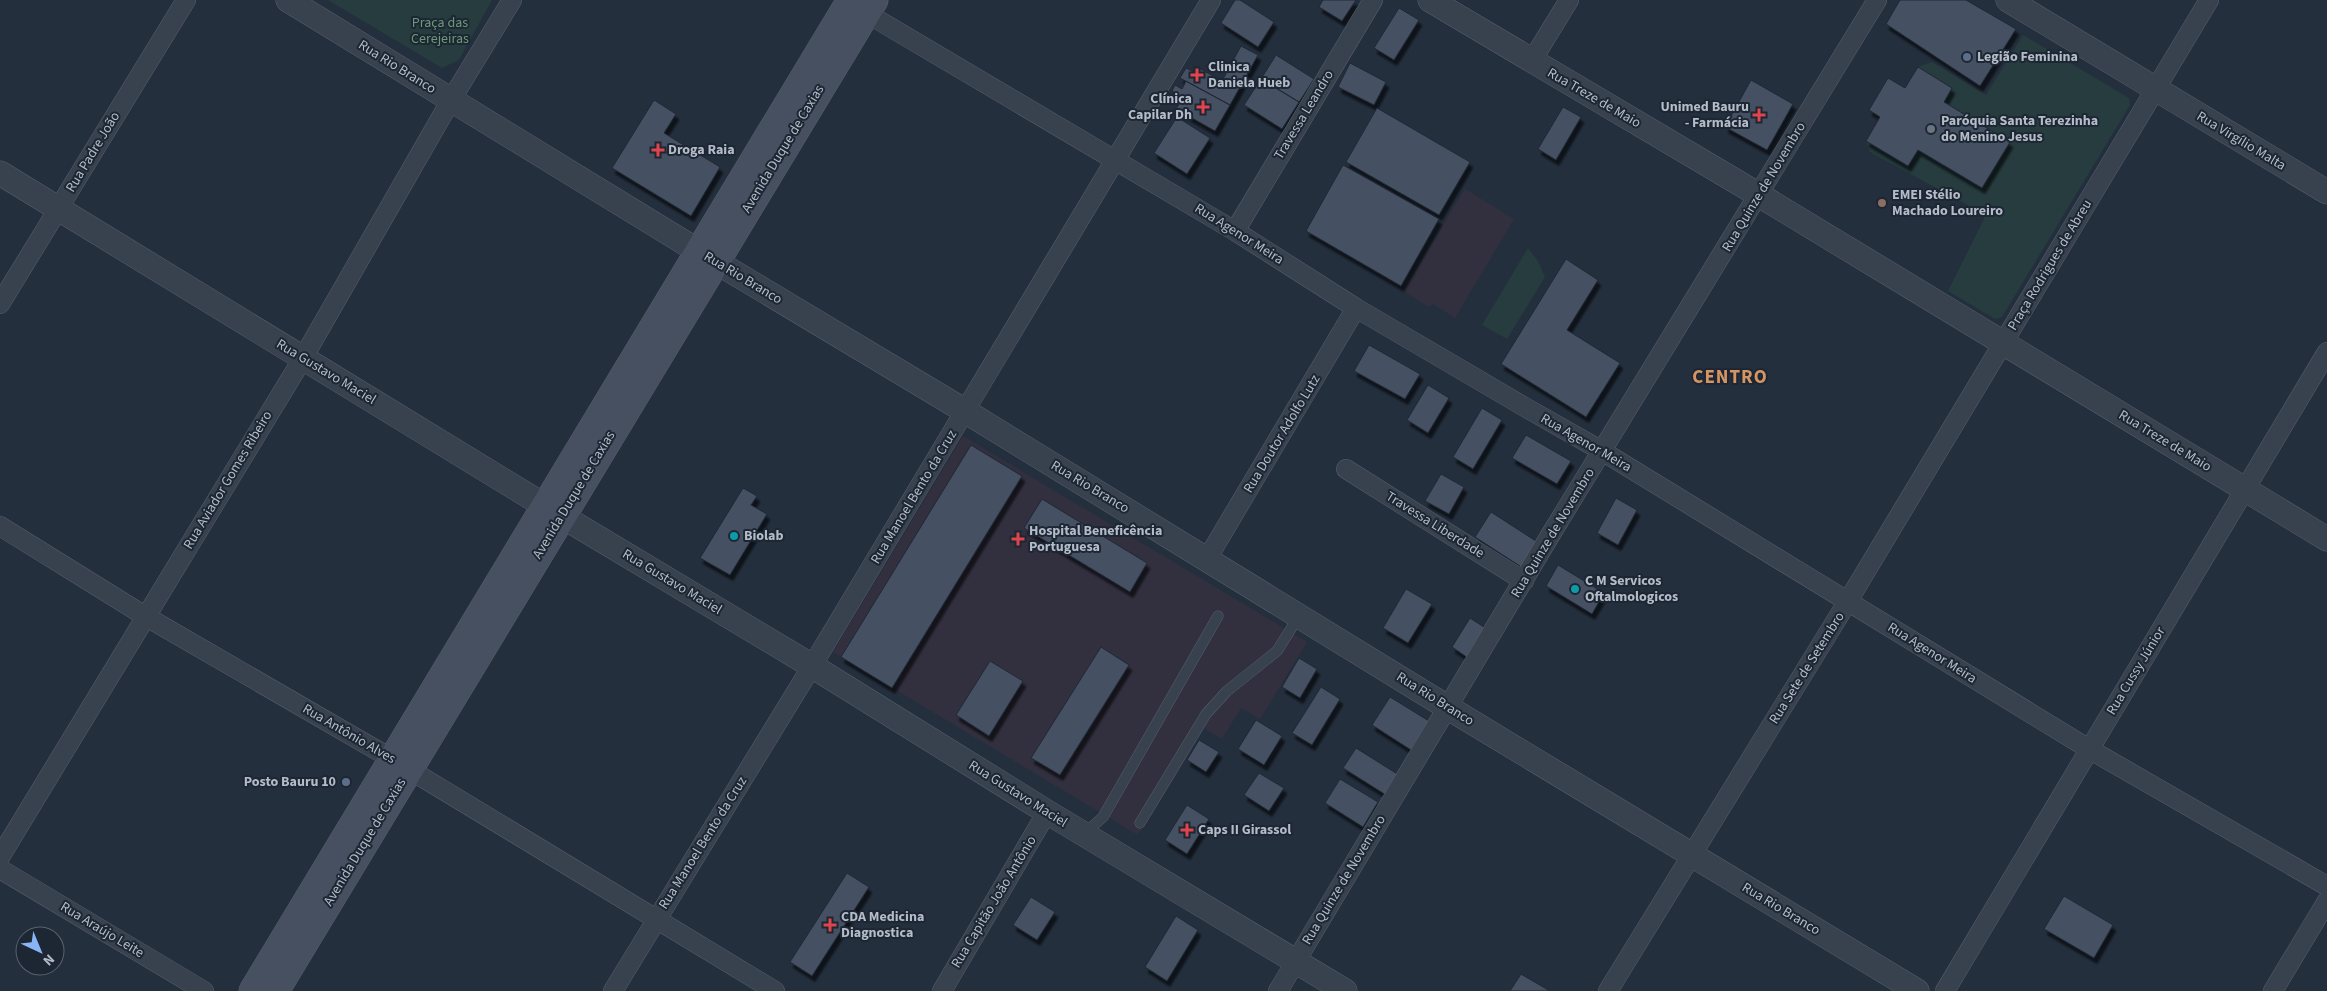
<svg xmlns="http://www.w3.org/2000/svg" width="2327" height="991" font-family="'Source Sans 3',sans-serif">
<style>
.medical{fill:#32303f}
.green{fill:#263c3f}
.building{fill:#455162;stroke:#1f2835;filter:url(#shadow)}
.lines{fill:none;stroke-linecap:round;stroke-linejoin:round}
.service-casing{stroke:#565f6c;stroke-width:11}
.minor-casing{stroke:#565f6c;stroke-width:20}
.tertiary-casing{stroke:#565f6c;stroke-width:25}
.secondary-casing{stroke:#565f6c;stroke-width:29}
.service{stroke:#38414e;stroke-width:10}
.minor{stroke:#38414e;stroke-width:19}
.tertiary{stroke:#38414e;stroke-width:24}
.secondary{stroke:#465061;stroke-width:28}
.service-dot{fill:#5c6f8a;stroke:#1d2633;stroke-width:2}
.health-dot{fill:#e0444e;stroke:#1d2633;stroke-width:2}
.worship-dot{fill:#6b7280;stroke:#1d2633;stroke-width:2}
.education-dot{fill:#8d6e63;stroke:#1d2633;stroke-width:2}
.culture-dot{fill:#0f9aa8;stroke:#1d2633;stroke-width:2}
.labels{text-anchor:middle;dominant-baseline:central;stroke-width:4;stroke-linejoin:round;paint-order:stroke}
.park-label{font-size:14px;fill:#6b9a76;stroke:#1d2633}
.poi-label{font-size:14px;font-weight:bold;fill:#b4bcc9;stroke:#1d2633;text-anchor:start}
.street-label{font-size:14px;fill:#b4bcc9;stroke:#1d2633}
.district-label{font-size:19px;font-weight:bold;letter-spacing:1px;fill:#d59563;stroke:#1d2633}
</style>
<defs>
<filter id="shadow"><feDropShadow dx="3" dy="5.5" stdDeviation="1" flood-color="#0009"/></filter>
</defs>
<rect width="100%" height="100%" fill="#242f3e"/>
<path class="medical" d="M1465,189l49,30 -59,99 -22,-14 -4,3 -26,-16z
M963,436l344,206 -47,77 -19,-11 -19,31 -20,-12 -64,108 -305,-183z"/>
<path class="green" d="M328,0h164l-33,60 -17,8z
M2023,35l106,63 1,7 -128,212 -7,2 -47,-28 38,-76 -116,-63 -4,-11 42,25 10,-16 64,38 28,-46 -66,-40 8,-14 -34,-21 14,-5 54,33z
M1528,248l10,13 7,16 -38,62 -25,-14z"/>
<path class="building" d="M1235,0h5l34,22 -16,25 -37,-24z
M1323,0h33l-14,21 -23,-14z
M1900,0h66l50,29 -36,57 -94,-62z
M1399,8l20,12 -25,40 -20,-12z
M1241,46l17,9 -28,50 -50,-27 6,-10 8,4 3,-5 25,14z
M1276,55l38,24 -15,23 -38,-23z
M1350,63l36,19 -12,23 -36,-18z
M1918,67l34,21 -8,14 66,40 -28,46 -64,-38 -10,16 -42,-25 14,-24 -11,-7 19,-32 17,10z
M1261,79l38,23 -17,27 -38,-24z
M1751,80l42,24 -26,46 -42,-23z
M1186,81l44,24 -15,26 -39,-22 7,-11 -11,-7 3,-6 7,4z
M654,100l22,14 -12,19 56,34 -29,49 -79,-48z
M1563,107l18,10 -25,43 -18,-11z
M1377,108l93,54 -31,53 -93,-53z
M1177,117l33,21 -23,36 -33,-21z
M1343,165l96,54 -38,67 -95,-55z
M1566,259l32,21 -31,50 53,33 -34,54 -85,-53z
M1369,345l51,29 -15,25 -51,-28z
M1428,385l21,13 -21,35 -21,-13z
M1482,408l20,12 -29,49 -20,-12z
M1526,435l45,26 -14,23 -45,-26z
M971,445l51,31 -130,212 -51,-31z
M1441,474l23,13 -15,27 -24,-13z
M743,488l14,8 -6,9 16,9 -37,61 -30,-17z
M1616,498l21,12 -19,35 -21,-12z
M1042,499l105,64 -17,29 -106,-64z
M1491,512l48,31 -16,25 -48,-31z
M1558,565l46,28 -12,21 -46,-28z
M1406,589l26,15 -24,39 -25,-15z
M1470,618l20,13 -19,29 -19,-13z
M1101,647l28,18 -69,110 -29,-17z
M1299,658l18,11 -17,29 -18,-11z
M990,661l33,20 -34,55 -33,-21z
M1321,687l19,12 -28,46 -20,-12z
M1390,697l39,24 -18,29 -39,-25z
M1256,720l26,16 -18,29 -26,-16z
M1199,740l20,12 -13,20 -19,-12z
M1356,748l43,27 -13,20 -43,-27z
M1259,773l25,15 -15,23 -25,-16z
M1340,779l38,23 -15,25 -38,-24z
M1187,805l22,14 -22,35 -22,-14z
M847,873l22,14 -57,89 -22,-14z
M2064,896l49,29 -19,33 -50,-29z
M1031,897l24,15 -18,28 -24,-15z
M1176,916l22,14 -31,51 -22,-14z
M1521,974l29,17h-40z"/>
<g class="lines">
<g class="service-casing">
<path id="service" d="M1140,823l66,-109 21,-23 50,-40 22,-35
M1084,834l19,-17 115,-201"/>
</g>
<g class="minor-casing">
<path id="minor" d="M856,7l379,224 121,77 167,98 79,45 487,298 238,137
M1531,62l38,-62
M1235,231l138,-231
M0,304l186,-304
M1346,469l178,112
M0,526l145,90 247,143 383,232
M1207,559l149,-251
M0,857l303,-499 148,-258 61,-100
M0,869l204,122
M613,991l199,-325 399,-666
M942,991l105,-179
M1278,991l273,-457 326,-534
M1608,991l240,-390 361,-601
M1945,991l382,-639
M2273,991l54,-90"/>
</g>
<g class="tertiary-casing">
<path id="tertiary" d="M288,0l410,251 267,160 482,296 470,284
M1430,0l329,195 568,344
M2008,0l319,192
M0,173l545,333 267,160 235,146 298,179"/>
</g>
<g class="secondary-casing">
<path id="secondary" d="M253,991l598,-991
M275,991l599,-991"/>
</g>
<use href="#service" class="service"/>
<use href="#minor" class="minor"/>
<use href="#tertiary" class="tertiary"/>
<use href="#secondary" class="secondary"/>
</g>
<g class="service-dot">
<circle cx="1967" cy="57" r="5"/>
<circle cx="346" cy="782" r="5"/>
</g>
<g class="health-dot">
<path d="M1194.5 67.5h5v5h5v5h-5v5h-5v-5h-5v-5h5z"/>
<path d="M1200.5 99.5h5v5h5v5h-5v5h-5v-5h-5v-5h5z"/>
<path d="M1756.5 107.5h5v5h5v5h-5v5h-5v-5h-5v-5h5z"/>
<path d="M655.5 142.5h5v5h5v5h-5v5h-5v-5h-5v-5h5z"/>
<path d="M1015.5 531.5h5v5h5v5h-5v5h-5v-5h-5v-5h5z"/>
<path d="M1184.5 822.5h5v5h5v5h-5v5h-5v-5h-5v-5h5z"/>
<path d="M827.5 917.5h5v5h5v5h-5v5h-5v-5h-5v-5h5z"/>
</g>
<circle class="worship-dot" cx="1931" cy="129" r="5"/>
<circle class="education-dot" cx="1882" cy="203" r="5"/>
<g class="culture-dot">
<circle cx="734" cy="536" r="5"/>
<circle cx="1575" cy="589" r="5"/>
</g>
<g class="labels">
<g class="park-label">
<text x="440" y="23">Praça das<tspan x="440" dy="16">Cerejeiras</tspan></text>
</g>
<g class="poi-label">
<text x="1977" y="57">Legião Feminina</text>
<text x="1208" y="67">Clinica<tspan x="1208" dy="16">Daniela Hueb</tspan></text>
<text x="1192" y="99" text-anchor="end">Clínica<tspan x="1192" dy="16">Capilar Dh</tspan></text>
<text x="1749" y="107" text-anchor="end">Unimed Bauru<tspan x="1749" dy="16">- Farmácia</tspan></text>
<text x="1941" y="121">Paróquia Santa Terezinha<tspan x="1941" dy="16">do Menino Jesus</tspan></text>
<text x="668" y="150">Droga Raia</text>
<text x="1892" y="195">EMEI Stélio<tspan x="1892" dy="16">Machado Loureiro</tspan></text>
<text x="1029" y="531">Hospital Beneficência<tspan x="1029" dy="16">Portuguesa</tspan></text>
<text x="744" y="536">Biolab</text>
<text x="1585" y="581">C M Servicos<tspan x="1585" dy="16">Oftalmologicos</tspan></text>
<text x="336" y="782" text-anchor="end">Posto Bauru 10</text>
<text x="1198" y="830">Caps II Girassol</text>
<text x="841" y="917">CDA Medicina<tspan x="841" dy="16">Diagnostica</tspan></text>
</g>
<g class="street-label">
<text transform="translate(397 67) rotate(32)">Rua Rio Branco</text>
<text transform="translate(1594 98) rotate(30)">Rua Treze de Maio</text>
<text transform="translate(1304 115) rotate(-59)">Travessa Leandro</text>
<text transform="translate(2241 141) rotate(31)">Rua Virgílio Malta</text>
<text transform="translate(783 149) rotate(-59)">Avenida Duque de Caxias</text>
<text transform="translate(93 152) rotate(-59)">Rua Padre João</text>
<text transform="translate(1764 187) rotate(-59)">Rua Quinze de Novembro</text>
<text transform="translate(1239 234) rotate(32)">Rua Agenor Meira</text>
<text transform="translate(2050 265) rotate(-59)">Praça Rodrigues de Abreu</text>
<text transform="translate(743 278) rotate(31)">Rua Rio Branco</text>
<text transform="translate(326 372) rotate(31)">Rua Gustavo Maciel</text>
<text transform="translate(1282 434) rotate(-59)">Rua Doutor Adolfo Lutz</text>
<text transform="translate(2165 441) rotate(31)">Rua Treze de Maio</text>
<text transform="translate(1586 443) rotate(30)">Rua Agenor Meira</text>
<text transform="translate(228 480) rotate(-59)">Rua Aviador Gomes Ribeiro</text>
<text transform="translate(1090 487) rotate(31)">Rua Rio Branco</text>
<text transform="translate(574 495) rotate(-59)">Avenida Duque de Caxias</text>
<text transform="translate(914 497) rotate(-59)">Rua Manoel Bento da Cruz</text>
<text transform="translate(1435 525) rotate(32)">Travessa Liberdade</text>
<text transform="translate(1553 533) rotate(-59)">Rua Quinze de Novembro</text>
<text transform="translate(672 582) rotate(31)">Rua Gustavo Maciel</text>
<text transform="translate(1932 653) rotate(32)">Rua Agenor Meira</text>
<text transform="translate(1807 668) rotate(-58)">Rua Sete de Setembro</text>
<text transform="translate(2136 671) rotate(-59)">Rua Cussy Júnior</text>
<text transform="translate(1435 699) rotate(32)">Rua Rio Branco</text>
<text transform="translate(349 734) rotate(30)">Rua Antônio Alves</text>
<text transform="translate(1018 794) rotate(32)">Rua Gustavo Maciel</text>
<text transform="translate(365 842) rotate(-59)">Avenida Duque de Caxias</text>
<text transform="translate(703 843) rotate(-58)">Rua Manoel Bento da Cruz</text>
<text transform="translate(1344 880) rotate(-59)">Rua Quinze de Novembro</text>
<text transform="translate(994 902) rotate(-59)">Rua Capitão João Antônio</text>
<text transform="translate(1781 909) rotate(31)">Rua Rio Branco</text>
<text transform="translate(102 930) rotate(31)">Rua Araújo Leite</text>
</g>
<g class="district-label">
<text x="1730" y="377">CENTRO</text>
</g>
</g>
<g transform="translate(40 951) rotate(136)"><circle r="24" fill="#1d2633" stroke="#59626f"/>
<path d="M0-4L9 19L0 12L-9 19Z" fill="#8ab4f8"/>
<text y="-8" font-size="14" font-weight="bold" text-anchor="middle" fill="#b4bcc9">N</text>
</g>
</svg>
